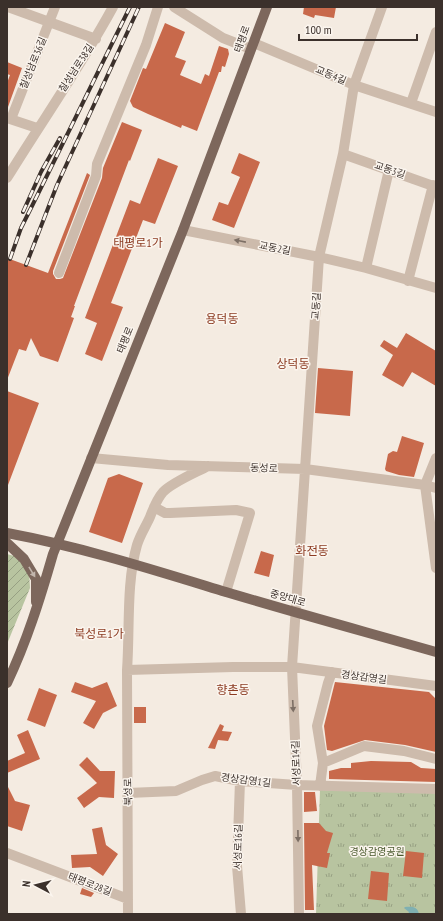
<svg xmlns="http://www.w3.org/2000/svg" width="443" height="921" font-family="'PT Sans Narrow','Noto Sans KR',sans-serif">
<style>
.grass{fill:url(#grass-tufts)}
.garden{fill:url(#garden-furrows)}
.water{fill:#7fb0b2}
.building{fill:#c8694b}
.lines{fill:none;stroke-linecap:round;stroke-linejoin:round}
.minor{stroke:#cdbbac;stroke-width:10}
.major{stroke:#7d675c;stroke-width:10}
.rail-casing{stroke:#3b302b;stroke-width:4}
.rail{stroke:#fbf5ee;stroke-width:2.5;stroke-dasharray:8;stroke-linecap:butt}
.oneway{fill:#7d6f65}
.oneway2{fill:#c2b5ac}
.labels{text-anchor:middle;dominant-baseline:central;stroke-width:3;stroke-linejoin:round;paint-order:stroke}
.street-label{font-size:10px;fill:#3b302b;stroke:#fbf5ee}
.park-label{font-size:10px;fill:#4a5a2e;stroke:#fbf5ee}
.quarter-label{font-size:12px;fill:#8c3b22;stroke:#fbf5ee}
</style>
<defs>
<pattern id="grass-tufts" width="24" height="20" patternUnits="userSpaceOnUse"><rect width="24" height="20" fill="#b8c4a0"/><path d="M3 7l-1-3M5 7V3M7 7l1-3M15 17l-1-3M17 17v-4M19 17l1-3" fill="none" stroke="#97a083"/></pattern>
<pattern id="garden-furrows" width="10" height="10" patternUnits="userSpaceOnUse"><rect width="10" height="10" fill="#b8c4a0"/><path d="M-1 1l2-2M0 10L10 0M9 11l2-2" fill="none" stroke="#97a083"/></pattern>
</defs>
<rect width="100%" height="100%" fill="#f4ebe1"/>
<path class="grass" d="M320,790l116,3v121h-120z"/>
<path class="garden" d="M7,554l7,2 9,7 6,9 1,16 -23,56z"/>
<path class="water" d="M405,907c7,-1 13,0 14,7h-11l1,-2 -5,-4z"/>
<path class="building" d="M304,7h32l-2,11 -19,-3 -1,3 -11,-4z
M165,23l20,9 -10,25 11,4 -6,14 21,9 4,-10 4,2 10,-30 9,3 1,5 -4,13 -3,-1 -1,6h-2l-22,59 -15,-6 -1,3 -33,-14 -15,-7 -3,-6 13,-33 3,1z
M7,62l15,6 -14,39 -1,-24 3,-8 -3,-1z
M122,122l20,8 -12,31 -1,-1 -55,146h1l-4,11 3,1 -16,44 -18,-6 -9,-18 -5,13 -7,-2 -12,31v-122l41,15 39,-100 3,2 -37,96v3l3,5h4l3,-1 39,-100 1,-10z
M239,153l21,9 -26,66 -22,-8 7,-18 9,3 12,-28 -9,-4z
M158,158l20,8 -23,58 -12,-4 -32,83 12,4 -21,54 -17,-7 12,-31 -12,-5 45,-118 10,4z
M406,333l30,18v35l-24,-14 -9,15 -21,-12 11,-20 -13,-9 4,-6 13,8z
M318,368l35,3 -3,45 -35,-3z
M7,391l32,12 -31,82h-1z
M402,436l22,7 -10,34 -15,-2 -13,-4 -1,-2 3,-15 5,-3 4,1z
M119,474l24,9 -21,60 -33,-11 19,-54z
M261,551l13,4 -5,22 -15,-4z
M75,682l17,6 15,-6 10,24 -14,7 -9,16 -11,-6 13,-22 -25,-9z
M335,682l94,10 7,7v53l-31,-7 -40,-5 -33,11 -5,-1 -3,-24z
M39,688l18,7 -12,32 -18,-7z
M134,707h12v16h-12z
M220,724l4,2 -2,5 10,1 -4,9 -10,-1 -3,9 -7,-1z
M28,730l12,29 -33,14v-12l18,-8 -8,-18z
M87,757l13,14h15l-1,27 -15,-1 -15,11 -7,-10 20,-15 -18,-18z
M371,761l40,1 10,6 15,1v13l-107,-3v-8l12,-3h10v-5z
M7,785l8,16 15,4 -8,26 -15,-5z
M304,792h11l2,19 -13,1z
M304,823h15l7,8 7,2 -6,20h3l-3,15 -15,-3 2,45h-9z
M102,827l4,18 12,9 -15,22 -13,-9 -18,1 -1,-13 26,-1 -5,-25z
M406,851l18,2 -2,25 -19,-2z
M371,871l18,2 -2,28 -19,-2z
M82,888l12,5 -3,4 -11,-3z"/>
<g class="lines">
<path class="minor" d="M8,7l88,32
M174,7l49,31 28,11
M254,43l100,42 82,27
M411,103l25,-71
M7,118l30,10
M11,119l44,-112
M343,154l93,33
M7,178c35,-57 74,-112 106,-171
M183,230l136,27 47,11 70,20
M366,268l23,-98
M59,273l37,-97 1,-12 49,-119 12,-38
M408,281l25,-96
M91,458l77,7 137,4 120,16 11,3
M436,458l-11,27 11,83
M154,507l11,6h5l66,-3 14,3 -24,79
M127,670l106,-3h59l144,19
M323,763l41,-17 40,5 32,8
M240,781l-3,85 4,48
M320,786l3,-23 -6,-37 11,-43 4,-11
M128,793l48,-2 26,-11 13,-4 25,5 57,4 139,4
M7,853l121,46
M128,914l-1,-244c3,-40 -1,-87 10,-125 3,-10 9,-19 13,-28 3,-8 7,-18 13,-25 10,-10 32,-19 45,-26
M299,914l-2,-129 -5,-118 27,-410 24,-103 11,-69 28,-78"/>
<path class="major" d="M7,533c75,14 147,37 219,59 70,21 140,40 210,60
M7,543l17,16 12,20v23
M7,683c20,-42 33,-84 46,-129l130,-324 84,-223"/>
<g class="rail-casing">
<path id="rail" d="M23,212l18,-40 19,-34
M10,259l11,-31 12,-24 97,-197
M26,265l31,-80 82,-178"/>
</g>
<use href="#rail" class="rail"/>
</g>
<defs><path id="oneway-solid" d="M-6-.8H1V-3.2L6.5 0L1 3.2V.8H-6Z"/></defs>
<g class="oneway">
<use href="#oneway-solid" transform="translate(240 241) rotate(-169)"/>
<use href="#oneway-solid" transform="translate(293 706) rotate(87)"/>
<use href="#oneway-solid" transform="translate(298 836) rotate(89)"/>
</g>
<use class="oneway2" href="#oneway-solid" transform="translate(32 572) rotate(59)"/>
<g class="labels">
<g class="street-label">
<text transform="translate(242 39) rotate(-70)">태평로</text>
<text transform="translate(33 63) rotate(-68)">칠성남로36길</text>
<text transform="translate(76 68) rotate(-57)">칠성남로38길</text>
<text transform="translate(331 75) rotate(23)">교동4길</text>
<text transform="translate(390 170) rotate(19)">교동3길</text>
<text transform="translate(275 248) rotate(11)">교동2길</text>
<text transform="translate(316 306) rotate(-86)">교동길</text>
<text transform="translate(125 340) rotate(-68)">태평로</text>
<text transform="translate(264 468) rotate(2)">동성로</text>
<text transform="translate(288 598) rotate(16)">중앙대로</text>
<text transform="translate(364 677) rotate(7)">경상감영길</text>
<text transform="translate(296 763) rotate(-92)">서성로14길</text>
<text transform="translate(246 780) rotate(7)">경상감영1길</text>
<text transform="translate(128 792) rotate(-91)">북성로</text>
<text transform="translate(238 847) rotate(-89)">서성로16길</text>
<text transform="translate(90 884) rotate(21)">태평로28길</text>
</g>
<g class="park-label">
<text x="377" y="851">경상감영공원</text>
</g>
<g class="quarter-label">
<text x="138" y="242">태평로1가</text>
<text x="222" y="318">용덕동</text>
<text x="293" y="363">상덕동</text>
<text x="312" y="550">화전동</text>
<text x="99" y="633">북성로1가</text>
<text x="233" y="689">향촌동</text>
</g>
</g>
<rect width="443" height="921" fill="none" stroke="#3b302b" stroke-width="16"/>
<g transform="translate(36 885) rotate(277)" stroke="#fbf5ee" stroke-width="3" paint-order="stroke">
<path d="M0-3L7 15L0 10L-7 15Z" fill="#3b302b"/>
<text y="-6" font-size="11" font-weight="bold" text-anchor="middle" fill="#3b302b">N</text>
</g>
<path d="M299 34v6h118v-6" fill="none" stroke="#3b302b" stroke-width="2"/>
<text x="305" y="34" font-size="12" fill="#3b302b" stroke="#fbf5ee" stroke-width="3" paint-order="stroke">100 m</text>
</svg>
